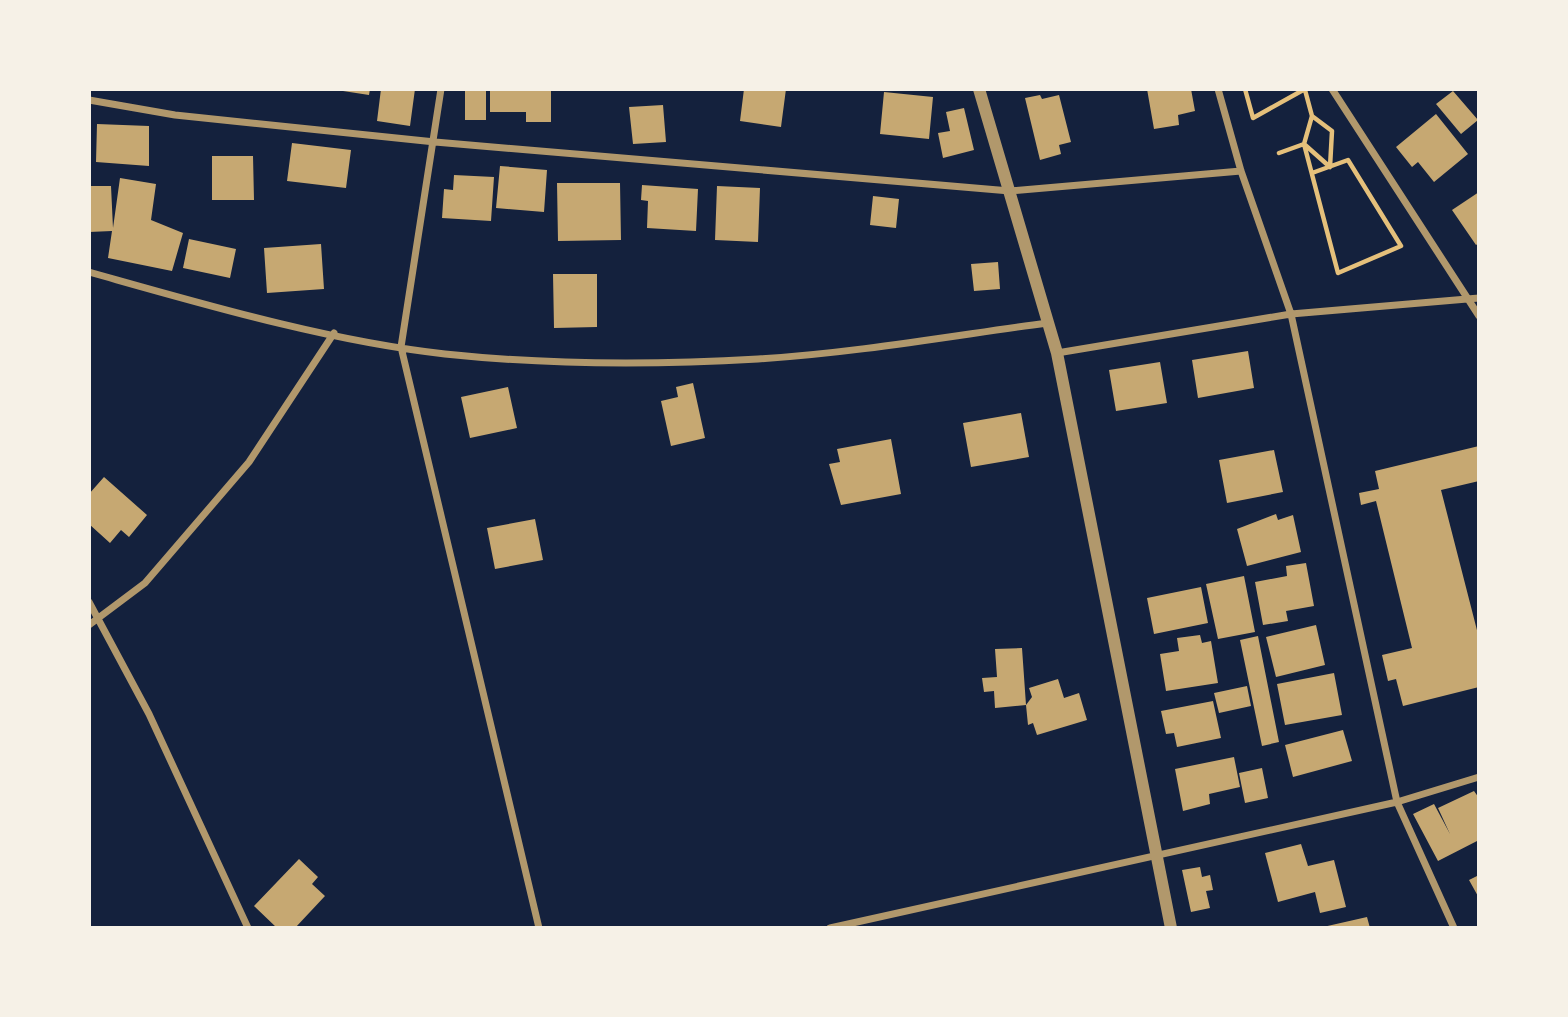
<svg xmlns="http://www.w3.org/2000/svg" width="1568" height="1017" font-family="'PT Sans Narrow',sans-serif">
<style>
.building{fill:#c6a872}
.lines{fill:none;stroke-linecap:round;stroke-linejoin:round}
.path{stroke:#e5c07b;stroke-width:4.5}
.minor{stroke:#b1986c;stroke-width:7}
.tertiary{stroke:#b1986c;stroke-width:12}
</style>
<rect width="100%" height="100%" fill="#14213d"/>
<path class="building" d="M330,89h40l-1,6z
M381,89h34l-5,37 -33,-5z
M465,89h21v31h-21z
M490,89h61v33h-25v-10h-36z
M744,89h42l-5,38 -41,-6z
M1147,89h44l4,22 -17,4 1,10 -25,4z
M1453,91l25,29 -17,14 -25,-30z
M884,92l49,5 -4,42 -49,-5z
M1040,95l2,4 17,-4 12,47 -12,3 2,9 -21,6 -15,-62z
M663,105l3,37 -33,2 -4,-37z
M964,108l10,42 -31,8 -5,-25 12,-2 -4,-19z
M1436,114l32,40 -34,28 -16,-20 -6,5 -16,-20z
M97,124l52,2v40l-53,-4z
M292,143l59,7 -5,38 -59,-7z
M212,156h41l1,44h-42z
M500,166l47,4 -3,42 -48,-4z
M454,175l40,2 -3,44 -49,-3 2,-29 9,1z
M120,178l36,6 -5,36 32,13 -11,38 -64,-13 4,-27 -23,1v-46h22l2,42z
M557,183h63l1,57 -63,1z
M642,185l56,4 -2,42 -49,-3 1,-27 -7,-1z
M717,186l43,2 -2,54 -43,-2z
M1479,192v51l-3,2 -24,-35z
M873,196l26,3 -3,29 -26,-3z
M189,239l47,10 -6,29 -47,-10z
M321,244l3,45 -57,4 -3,-45z
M998,262l2,27 -26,2 -3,-27z
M553,274h44v53l-43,1z
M1248,351l6,37 -56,10 -6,-38z
M1160,362l7,41 -51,8 -7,-41z
M693,383l12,55 -34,8 -10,-45 17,-4 -2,-10z
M508,387l9,41 -47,10 -9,-41z
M1021,413l8,44 -58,10 -8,-44z
M891,439l10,55 -60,11 -12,-41 11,-2 -3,-13z
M1479,446v35l-38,9 38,148v49l-76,19 -7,-27 -8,2 -6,-26 30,-7 -36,-147 -15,4 -2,-12 20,-4 -4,-18z
M1274,450l9,42 -56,11 -8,-43z
M104,477l43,38 -18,22 -8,-7 -11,13 -21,-19v-30z
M1276,514l2,6 15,-5 8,37 -54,14 -10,-37z
M535,519l8,41 -48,9 -8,-41z
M1306,563l8,43 -28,5 2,10 -25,4 -8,-43 32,-6 -1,-10z
M1244,576l11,56 -37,7 -12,-55z
M1201,587l7,36 -54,11 -7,-36z
M1316,625l9,40 -49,12 -10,-40z
M1200,635l2,8 9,-2 7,42 -52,8 -6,-37 19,-3 -2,-13z
M1258,636l21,106 -17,4 -22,-106z
M1022,648l4,57 -31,3 -1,-17 -10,1 -2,-14 15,-1 -2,-28z
M1334,673l8,42 -57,10 -8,-41z
M1058,679l6,19 15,-5 8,27 -50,15 -4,-12 -5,2 -2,-20 6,-8 -3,-9z
M1247,686l4,20 -32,7 -5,-20z
M1213,701l8,37 -44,9 -3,-14 -8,1 -5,-23z
M1343,730l9,31 -59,16 -8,-32z
M1234,757l6,30 -31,7 1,10 -27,7 -8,-42z
M1262,768l6,30 -23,5 -6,-30z
M1474,791l5,7v42l-41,21 -25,-47 21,-10 16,30 -12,-26z
M1301,844l7,22 26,-6 12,47 -26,6 -5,-21 -37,10 -13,-49z
M299,859l19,18 -6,7 13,12 -30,32h-18l-23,-22z
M1200,867l2,10 8,-2 3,15 -7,1 4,17 -19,4 -9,-42z
M1479,875v23l-10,-18z
M1367,917l3,11h-47v-1z"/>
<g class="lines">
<path class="path" d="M1245,89l8,29 52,-29
M1305,90l7,26 -8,28 26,23 2,-36 -20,-15
M1279,153l25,-9 34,129 63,-27 -53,-86 -36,13"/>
<path class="minor" d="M441,89l-40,258 138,581
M1218,89l23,82 50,143 106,488 57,126
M1332,89l147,227
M89,100l86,15 260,27 575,49 231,-20
M89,272c114,32 239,69 356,82 104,11 209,11 313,5 96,-6 193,-23 289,-36
M1057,353l234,-39 188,-16
M89,602l60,112 99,214
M89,625l56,-42 104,-121 85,-129
M830,928l567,-126 82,-25"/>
<path class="tertiary" d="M979,89l78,264 114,575"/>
</g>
<rect width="1568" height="1017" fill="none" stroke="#f6f1e7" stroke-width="182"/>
</svg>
